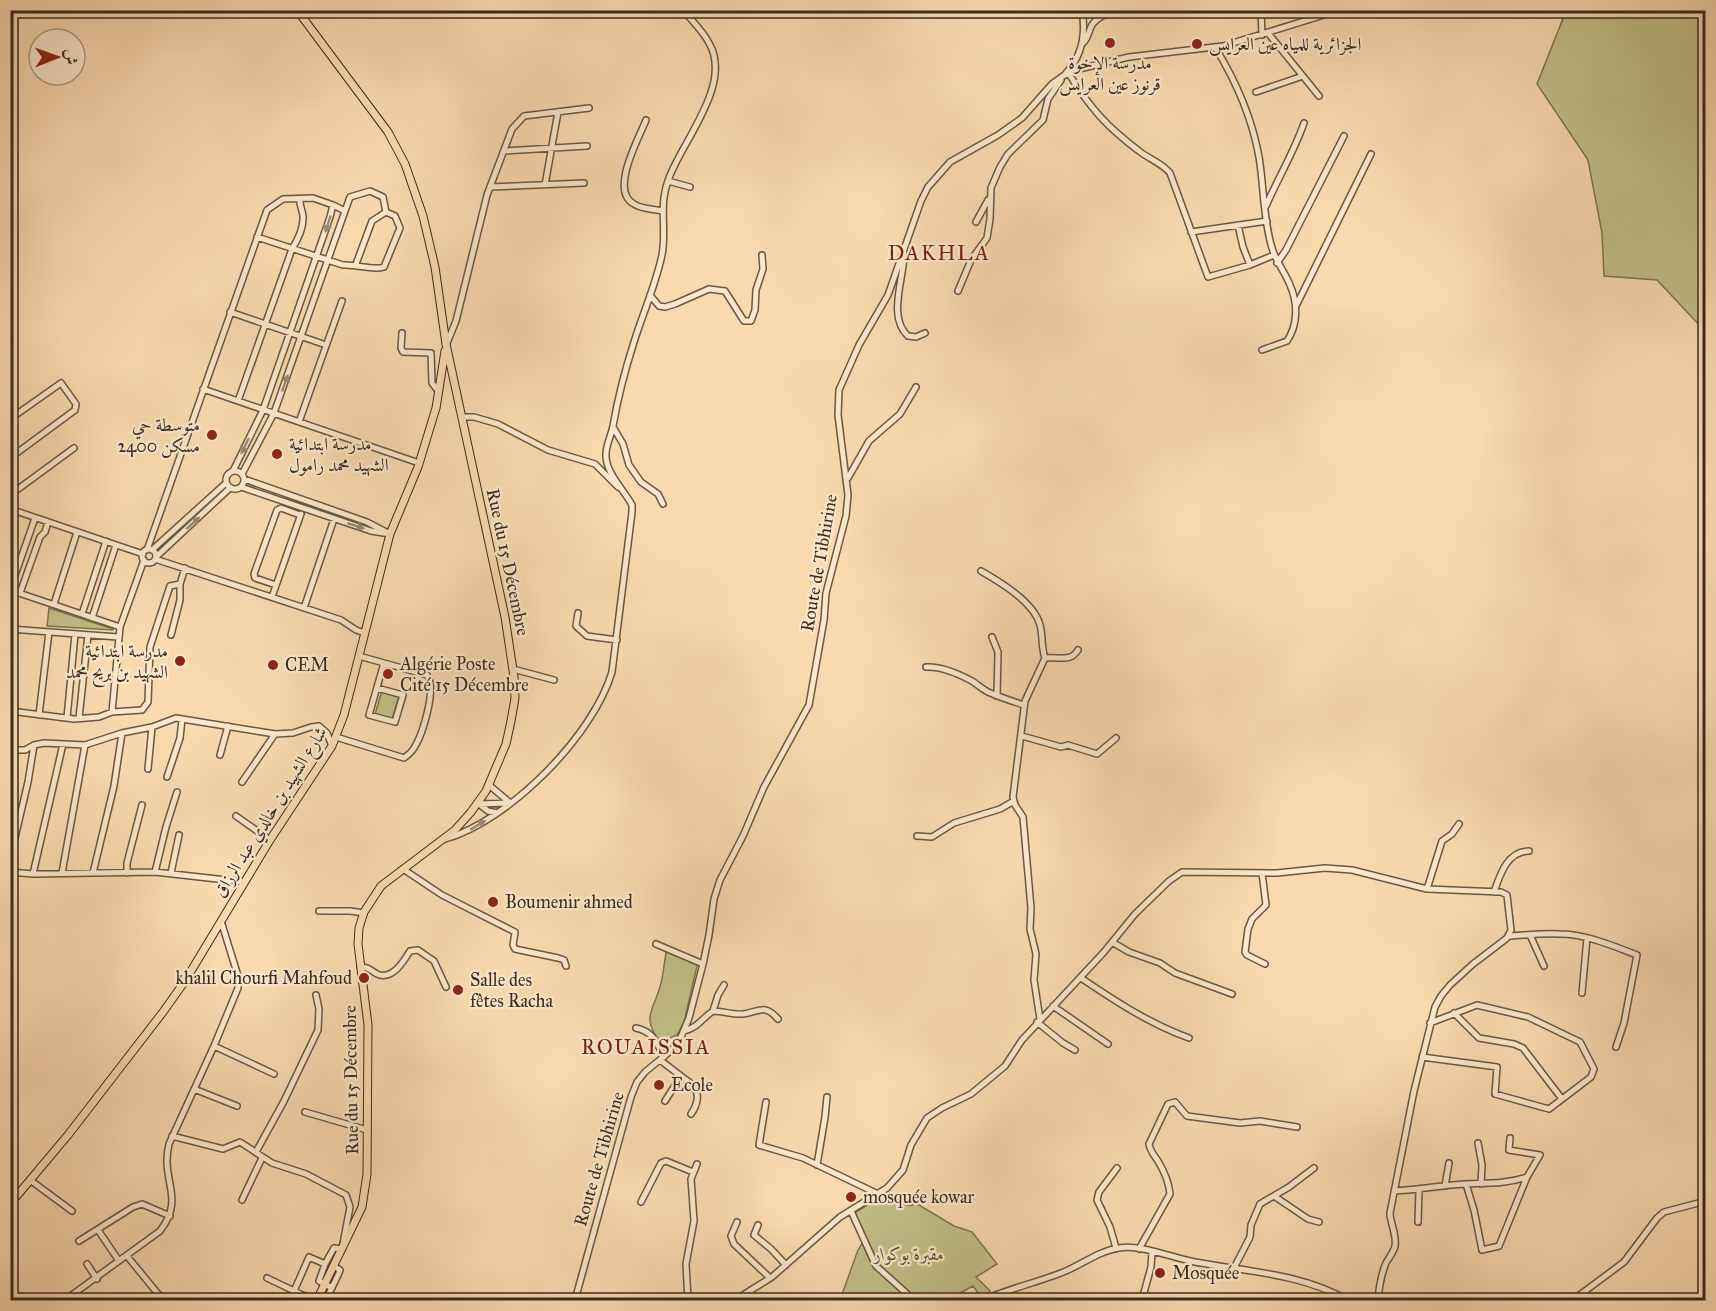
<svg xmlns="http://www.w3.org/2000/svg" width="1716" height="1311" font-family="'IM FELL Great Primer',Amiri,serif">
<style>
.green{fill:#c3be87;stroke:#7e7453;stroke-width:1.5}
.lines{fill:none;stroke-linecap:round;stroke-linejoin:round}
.minor-casing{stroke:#6a5743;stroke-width:8}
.major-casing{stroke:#3a2b1f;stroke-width:9}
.minor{stroke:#fbe7cb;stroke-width:5}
.major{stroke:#f9daaf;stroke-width:7}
.oneway{fill:#9a8975}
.poi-dot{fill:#8f2418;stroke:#fbe7cb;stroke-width:2}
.labels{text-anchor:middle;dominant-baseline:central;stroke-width:4.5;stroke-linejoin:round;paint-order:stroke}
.poi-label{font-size:18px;fill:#3a2b1f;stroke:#fbe7cb;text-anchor:start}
.street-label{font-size:18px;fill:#3a2b1f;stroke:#fbe7cb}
.park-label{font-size:18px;font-style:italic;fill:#5c5039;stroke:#fbe7cb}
.quarter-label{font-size:21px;letter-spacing:1.5px;fill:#7a1f14;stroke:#fbe7cb}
</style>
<rect width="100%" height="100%" fill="#f9daaf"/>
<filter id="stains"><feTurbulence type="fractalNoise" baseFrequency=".00333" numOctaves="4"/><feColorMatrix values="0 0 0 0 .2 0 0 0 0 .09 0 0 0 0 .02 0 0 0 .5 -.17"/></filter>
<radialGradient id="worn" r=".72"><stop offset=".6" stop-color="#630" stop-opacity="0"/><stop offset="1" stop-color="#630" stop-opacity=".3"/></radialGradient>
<path class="green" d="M1566,11h139v320l-48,-51 -53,-4 -2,-43 -14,-73 -51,-76z
M49,608l64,21v1l-66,-4z
M382,691l17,6 -7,22 -17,-5z
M667,949l29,14 1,3 -13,56 -7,13 -17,7c-20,-26 -5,-33 1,-59 3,-11 3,-23 6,-34z
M877,1199l31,3 11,3 35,21 18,6 25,32 -21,13 14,14 -9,6 -8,-11 -26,14 -3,-3 -4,3h-100l18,-50 7,-11 -12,-25z"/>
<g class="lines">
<g class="minor-casing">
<path id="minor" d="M1095,10l1,10
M1261,10l1,25
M1268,33l51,63
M1083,43c6,-5 5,-12 9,-18 4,-7 14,-11 21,-15
M1215,47c21,34 37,71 44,110 5,30 4,62 13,91 4,14 13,24 18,37 8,18 8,40 -3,56l-25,9
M1066,73c16,-17 20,-40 16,-63
M1069,74c21,34 38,53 70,77 10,8 23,12 31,22l38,104 42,-12 24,-10
M1256,92l47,-16
M646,120c-7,18 -37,71 -12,84 7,5 19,5 28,7
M504,151l83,-5
M668,181l22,6
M545,185l13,-73
M490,187l94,-4
M1266,206c12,-28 28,-54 38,-83
M976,222l12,-22
M1238,225l5,22 7,18
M1191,232l76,-11
M257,237l86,28c14,-1 30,6 41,2l16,-39 -5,-12 -9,-4 -3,-15 -13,-6 -20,6 -5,14
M904,254c0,25 -17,63 4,82l8,1 9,-4
M1277,263l9,-13 58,-114
M356,264l16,-43 14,-9
M958,291l13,-31 16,-22 3,-19 1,-31 9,-21 8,-13 35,-34 5,-21 13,-19
M650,295l9,11 6,1 10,-3 34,-15 16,2 19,30h7l4,-11 1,-20 7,-21 -1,-14
M1296,306l75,-152
M230,312l96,33
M402,333l-1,15 2,4 28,1 1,30 7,9
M447,343l9,-22 31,-126 25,-66 12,-13 65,-8
M203,389l216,74
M238,401l54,-152c5,-8 11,-21 11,-30 1,-7 -4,-12 -3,-20
M462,417h12l24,7 50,26 47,14 23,23
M10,419l51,-36 15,21 -1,6 -65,48
M299,422l43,-121
M613,427l10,17 6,21 12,17 17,12 5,10
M226 480a9 9 0 1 1 18 0a9 9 0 1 1-18 0Z
M233,471l30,-61 67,-193 3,-12 12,6 -71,202 -32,61
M848,478l21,-37 31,-27 16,-27
M241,487l130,44 19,3 -23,-12 -123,-43
M10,495l64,-47
M10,509l133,45
M142 556a7 7 0 1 1 14 0a7 7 0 1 1-14 0Z
M147,550l120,-340 16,-11 30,-1 20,7
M152,550l74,-67
M156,557l74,-69
M155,559l186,61 15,10 9,3
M981,571c19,11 53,31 59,54 3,11 1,22 5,33l-20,43 -12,96 2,8 8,12 8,91 -1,21 6,25 -2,26 6,39
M10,582l3,-1 22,-63
M276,585l-21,-7 -1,-4 23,-64 4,-2 19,7
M10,590l110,37
M20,593l20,-56 5,-5 3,-10
M272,597l29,-83
M54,604l23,-72
M304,608l30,-89
M578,613l-2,13 11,10 30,4
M82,614l24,-73
M92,618l24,-73
M10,629l108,8
M171,635l9,-35v-16
M992,637l6,15 -1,44
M1045,658c14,-2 25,5 33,-8
M926,667c15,-1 33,7 46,14 5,3 10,8 16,11 11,5 24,9 36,13
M513,669l41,11
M377,688l26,7 -8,27 -26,-7 15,-52
M10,700c2,-24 1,-47 4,-71
M10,711l64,8 25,-2 13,-5 30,-2 6,-8 2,-55 20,-61 10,-2 5,-16
M112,712l8,-85 24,-67
M39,715l10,-83
M67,718l8,-84
M79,718l9,-83
M1022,736l39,11 7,-2 29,9 19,-16
M336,737l68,21c4,-3 8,-6 10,-10 9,-14 23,-60 13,-73l-68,-19
M10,750h15l9,-5 10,-2 41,2 37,-12 30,-6 24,-9 99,16 18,-1 18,-6 8,-1 8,7 5,13
M220,755l8,-29
M148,769l4,-42
M167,777l13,-39 2,-19
M242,782l33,-48
M489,785l20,17
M477,804l33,-1
M479,804l9,7 9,2
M236,816l34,24
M917,836l15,1 22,-14 46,-14 14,-8
M445,839c64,-18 148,-103 167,-167l20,-160v-7c-8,-15 -25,-31 -26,-48 -1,-11 5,-20 7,-31 5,-29 12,-56 21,-84 9,-29 22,-58 28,-87 5,-27 -4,-49 7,-77 14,-38 64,-94 40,-135 -6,-12 -17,-22 -26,-33
M10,859l18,-77 6,-37
M403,869l39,26 73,37 -2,13 2,4 43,9 6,2 2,6
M10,872l23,2 122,-2 89,10
M155,872l11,-45 11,-35
M62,873l23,-128
M93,873l21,-87 8,-53
M127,873v-10l15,-58
M171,873l8,-38
M1262,873l4,32 -14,14 -4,10 -3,23 2,3 18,9
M33,874l30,-130
M1427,889l15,-48 10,-7 7,-10
M1494,892c6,-17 13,-41 35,-41
M319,911h31l14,2
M1530,935l14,31
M1508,936c17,-1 35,-3 52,-2 26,0 53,12 77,21l-13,68 -8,24
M1112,942l17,10 31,11 15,10 57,21
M656,944l47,20
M360,967c9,0 10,3 17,7 15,7 27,-13 33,-23l8,-1 16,11 12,26
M1081,978c34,23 69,46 108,60
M1582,993l5,-55
M1053,1006l55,38
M713,1011l5,-16 6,-10
M1454,1013l25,25 35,6 9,4 39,51
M1037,1022l26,21 12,7
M636,1028c18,4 20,14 28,29
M684,1031c15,-4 17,-12 29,-20 10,0 20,4 30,3 16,-2 21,-11 35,5
M214,1046l60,28
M1422,1057l75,10 -2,27 54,15 42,-32 3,-8 -14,-27 -52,-25 -51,-12 -47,18
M660,1060l34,26c6,9 3,20 -3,28
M194,1089l43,17
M665,1101l16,-25
M766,1102l-7,43 44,13 75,36
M305,1112l62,18
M172,1136l51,13 17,-7 32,21 34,11 40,21 4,12 -8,42 -8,-1 -9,16 -6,17 13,7
M1478,1143l4,22 -1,19
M256,1152l28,-51 34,-71 1,-21 -3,-14
M817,1165l8,-48 2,-20
M30,1180l42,31
M1466,1184l8,26 8,40 17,-4 28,-69 13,-22 -31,-5 1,-12
M1445,1186l4,-23
M1394,1191c24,-1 47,-6 71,-7 22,-1 41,0 62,-7
M1274,1196l34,23 11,3
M874,1197l37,5
M242,1200l20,-42
M641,1202l20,-39 5,-2 27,11
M851,1211l25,55 38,34
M737,1222l-6,14 3,8 36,34
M1418,1222l1,-32
M758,1225l-4,10 17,14 15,16
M98,1230l21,31
M79,1241l54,-34 9,-3 28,12
M1116,1248l-6,-21 -13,-27 2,-8 18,-24
M1139,1249l31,-55c-1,-11 -6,-23 -12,-33 -4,-6 -8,-10 -9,-17l19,-40 7,-2 12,14 53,7 20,-2 37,6
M127,1256l36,44
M87,1264l10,15
M1234,1268l16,-31 1,-12 9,-21 29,-17 25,-19
M267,1278l46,22
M751,1290l1,10
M294,1291l15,-34 16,7
M65,1300l95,-69c26,-34 0,-49 9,-87l45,-98 24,-58v-12l-17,-55
M326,1300l13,-27 1,-3 -6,-4
M575,1300l56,-203 6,-15 8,-10 28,-23 8,-12 8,-19 14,-54 6,-29 5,-36 6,-19 23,-44 21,-49 45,-82 15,-85 2,-27 20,-77 2,-21 -10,-80 1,-25 20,-45 29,-50 33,-94 7,-14 22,-25 48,-27 24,-17 30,-34 11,-8 16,-7 50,-12 94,-11 117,-36
M688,1300l-2,-36 8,-43 -3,-42 6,-15
M735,1300l37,-23 68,-60 47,-29 16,-18 8,-25 16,-27 15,-10 29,-14 34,-28 17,-26 82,-88 31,-38 34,-33 13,-9 95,1 48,-5 27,2 75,19 74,3 6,3 4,35 -4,8 -34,26 -23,21 -9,11 -6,11 -21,84 -24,122c0,10 7,22 5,33 -1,6 -6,11 -9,17 -5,12 -7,25 -8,37
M983,1300c25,-11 52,-17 78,-27 19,-7 37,-22 58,-25 22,-4 53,10 76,14 53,10 104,11 153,38
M1142,1300l9,-33 1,-15
M1573,1300l51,-38 33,-44 7,-6 42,-11"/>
</g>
<g class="major-casing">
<path id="major" d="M297,10l91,122 17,32 18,52 12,51 11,77 59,273 9,60 1,21 -4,23 -5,23 -20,47 -15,21 -16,18 -74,56 -17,26 -5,16 -1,16 10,81 -1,149 -5,33 -45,93
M10,1204l58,-69 95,-123 22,-31 85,-141 62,-94 12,-31 46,-181 28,-67 18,-59 9,-57"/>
</g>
<use href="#minor" class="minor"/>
<use href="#major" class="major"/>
</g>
<defs><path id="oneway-solid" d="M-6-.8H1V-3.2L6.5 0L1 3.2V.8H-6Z" transform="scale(1.5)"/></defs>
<g class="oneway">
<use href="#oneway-solid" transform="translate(328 224) rotate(108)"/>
<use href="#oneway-solid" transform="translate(285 383) rotate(-71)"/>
<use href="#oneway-solid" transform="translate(245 446) rotate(116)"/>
<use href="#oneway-solid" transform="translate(193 523) rotate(-42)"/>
<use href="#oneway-solid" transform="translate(356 526) rotate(18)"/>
<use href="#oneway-solid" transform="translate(478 825) rotate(-31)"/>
</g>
<g class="poi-dot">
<circle cx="1110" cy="43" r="6"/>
<circle cx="1197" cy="44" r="6"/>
<circle cx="212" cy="435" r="6"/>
<circle cx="277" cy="454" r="6"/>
<circle cx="180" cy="661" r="6"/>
<circle cx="273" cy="665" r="6"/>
<circle cx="388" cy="674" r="6"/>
<circle cx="493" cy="902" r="6"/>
<circle cx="364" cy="978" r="6"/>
<circle cx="458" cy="990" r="6"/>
<circle cx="659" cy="1085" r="6"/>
<circle cx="851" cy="1197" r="6"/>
<circle cx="1160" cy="1273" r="6"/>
</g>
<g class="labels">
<g class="poi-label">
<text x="1209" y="44">الجزائرية للمياه عين العرايس</text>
<text x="1110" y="63" text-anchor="middle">مدرسة الإخوة<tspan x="1110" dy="21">قرنوز عين العرايس</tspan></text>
<text x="200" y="425" text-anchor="end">متوسطة حي<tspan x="200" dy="21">2400 مسكن</tspan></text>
<text x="289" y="444">مدرسة ابتدائية<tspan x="289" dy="21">الشهيد محمد رامول</tspan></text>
<text x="168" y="651" text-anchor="end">مدرسة ابتدائية<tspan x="168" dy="21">الشهيد بن بريح محمد</tspan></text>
<text x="400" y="664">Algérie Poste<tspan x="400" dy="21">Cité 15 Décembre</tspan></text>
<text x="285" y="665">CEM</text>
<text x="505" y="902">Boumenir ahmed</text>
<text x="352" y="978" text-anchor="end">khalil Chourfi Mahfoud</text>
<text x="470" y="980">Salle des<tspan x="470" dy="21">fêtes Racha</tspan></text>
<text x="671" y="1085">Ecole</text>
<text x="863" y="1197">mosquée kowar</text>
<text x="1172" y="1273">Mosquée</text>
</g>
<g class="street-label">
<text transform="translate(508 562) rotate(78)">Rue du 15 Décembre</text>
<text transform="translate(819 563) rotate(-80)">Route de Tibhirine</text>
<text transform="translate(270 812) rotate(-58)">شارع الشهيد بن خالدي عبد الرزاق</text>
<text transform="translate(351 1080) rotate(-91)">Rue du 15 Décembre</text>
<text transform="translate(599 1159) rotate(-74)">Route de Tibhirine</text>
</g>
<g class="park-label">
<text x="909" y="1254">مقبرة بوكوار</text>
</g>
<g class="quarter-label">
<text x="939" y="253">DAKHLA</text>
<text x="646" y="1047">ROUAISSIA</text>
</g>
</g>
<rect width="1716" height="1311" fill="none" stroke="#f9daaf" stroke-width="36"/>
<rect x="12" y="12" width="1692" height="1287" fill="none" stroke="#3a2b1f" stroke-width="3"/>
<rect x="18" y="18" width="1680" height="1275" fill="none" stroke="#3a2b1f" stroke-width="1.5"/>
<g transform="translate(57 57) rotate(89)"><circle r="28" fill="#fbe7cb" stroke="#ae9c86" stroke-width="1.5"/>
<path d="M0-4.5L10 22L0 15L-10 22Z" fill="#8f2418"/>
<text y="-9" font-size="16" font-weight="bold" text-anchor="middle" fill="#3a2b1f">ش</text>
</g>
<rect width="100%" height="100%" filter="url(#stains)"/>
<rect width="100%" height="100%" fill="url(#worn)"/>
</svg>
